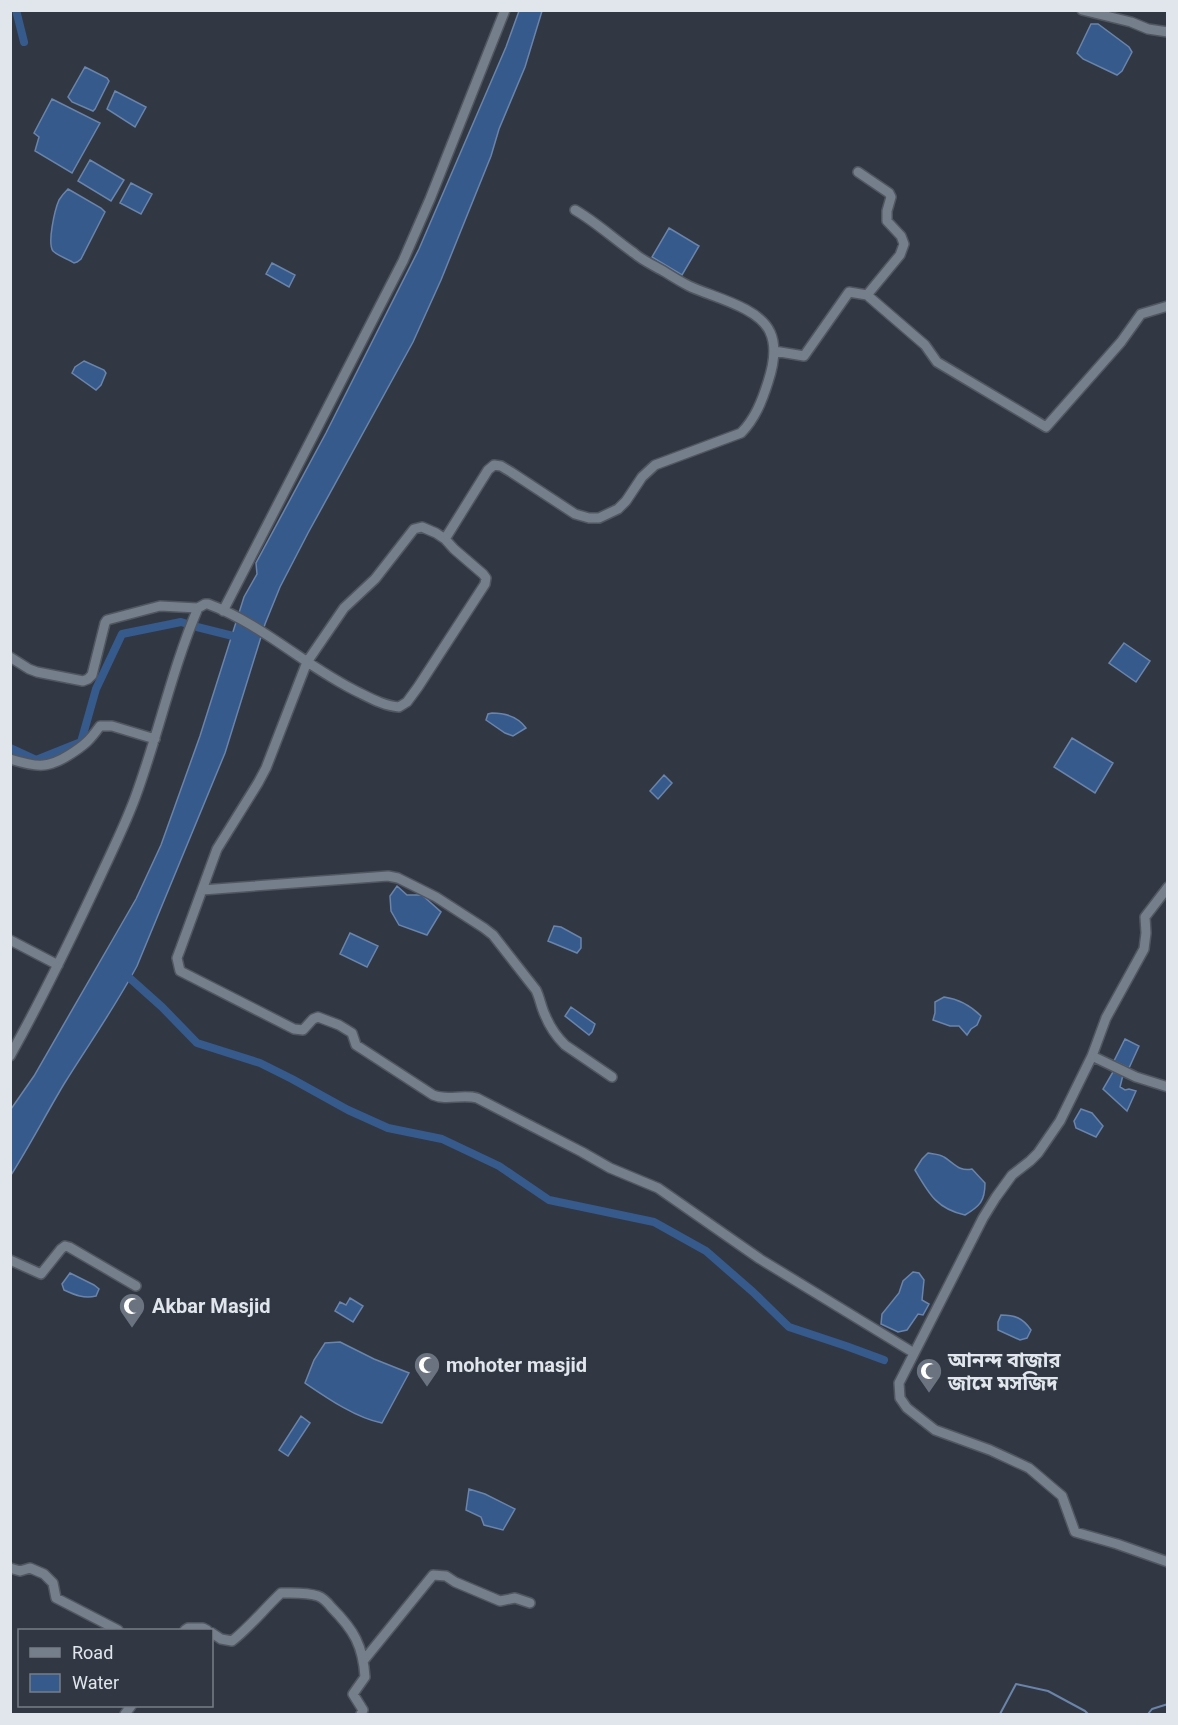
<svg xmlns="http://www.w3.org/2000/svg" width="1178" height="1725" font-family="Roboto,'Noto Sans Bengali',sans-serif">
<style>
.water{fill:#375a8d;stroke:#6a84aa;stroke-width:1.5}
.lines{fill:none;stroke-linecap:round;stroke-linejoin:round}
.stream{stroke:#6a84aa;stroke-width:2}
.canal{stroke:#375a8d;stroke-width:8}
.street-casing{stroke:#515761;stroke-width:12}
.street{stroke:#757e8b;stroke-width:9}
.labels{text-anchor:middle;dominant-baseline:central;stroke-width:4.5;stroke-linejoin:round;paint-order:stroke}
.poi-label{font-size:20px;font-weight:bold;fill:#e1e6ed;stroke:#313843;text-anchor:start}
</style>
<rect width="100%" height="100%" fill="#313843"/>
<path class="water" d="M519,11h23l-17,56 -26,62 -8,27 -50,124 -28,62 -105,191 -28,54 -15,37 -40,129 -88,213c-22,41 -48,78 -73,118 -18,30 -34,61 -53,91v-66l23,-33 79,-137 23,-40 25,-54 39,-109 44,-139 13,-23 -1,-11 70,-130 93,-184 87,-202z
M1091,24h7l31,23 3,5 -10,19 -5,4 -34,-16 -6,-6z
M85,67l22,11 2,3 -14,28 -2,2 -21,-9 -4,-5z
M115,91l31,16 -11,20 -28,-18z
M52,99l48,24 -28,50 -37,-22 4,-14 -5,-4z
M90,160l34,20 -13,21 -33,-20z
M131,183l21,11 -11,20 -21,-11z
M68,189l33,19 4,4 -24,47 -4,3 -3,1c-6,-4 -16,-7 -21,-12 -6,-8 2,-42 6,-51 3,-5 6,-8 9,-11z
M669,228l30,18 -17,29 -30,-18z
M272,263l23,12 -6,12 -23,-13z
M84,361l20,9 2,3 -5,12 -5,5 -24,-17 3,-6z
M1124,643l26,18 -14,21 -27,-19z
M492,713c13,0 26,4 34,15l-13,8 -8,-3 -19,-13 2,-6z
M1072,738l41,25 -18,30 -41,-26z
M664,775l8,8 -14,16 -8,-8z
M397,886l10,9h15l19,17 -14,23 -28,-10 -8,-14 -1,-15z
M554,926l7,1 20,11v10l-4,5 -29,-12z
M350,933l28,13 -11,21 -27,-13z
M944,997c15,2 26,8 37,19l-4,9 -6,4 -4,6 -8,-9h-9l-17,-6 2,-7v-11z
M571,1007l24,17 -3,8 -3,3 -24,-19z
M1125,1039l14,7 -10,22 -15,-7z
M1113,1072l10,3 -3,12 5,3 4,-1 7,2 -9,20 -24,-22z
M1081,1109l11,4 11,13 -7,11 -20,-9 -2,-7z
M928,1153c5,1 12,1 16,4 10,6 15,15 28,12l13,14c0,18 -5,23 -20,32 -28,-6 -36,-21 -50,-45l7,-11z
M913,1272l6,1 5,7 -2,20 7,4 -6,11 -5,-1 -11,16 -9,2 -17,-8 1,-10 17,-21 4,-12z
M70,1273l24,12 5,4 -3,7c-12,3 -21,-1 -32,-6l-2,-6z
M350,1298l13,8 -10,16 -18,-11 5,-9 6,3z
M1001,1315c14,0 22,3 30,15l-4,8 -7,2 -22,-10v-8z
M340,1342l34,17 35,14 -27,50c-26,-5 -55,-25 -77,-40l9,-23 11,-17z
M301,1416l9,7 -22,33 -9,-6z
M469,1489l16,5 30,15 -12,21 -19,-5 -3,-8 -15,-7z"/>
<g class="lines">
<path class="stream" d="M1000,1714l16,-30 32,7 37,20 3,3
M1148,1714l4,-5 16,-5"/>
<path class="canal" d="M16,10l8,32
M10,748l26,12 45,-18 15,-53 26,-55 59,-12 16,5 44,11
M124,973l38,34 35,36 63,20 32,16 56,31 40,18 54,11 57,27 50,34 105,22 52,29 47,41 36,35 57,19 38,14"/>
<g class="street-casing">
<path id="street" d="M1082,10l49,12 17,7 20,3
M858,172l31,21 2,4 -4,14v10l14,15 3,8 -4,11 -33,40
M774,351l30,5 45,-64 18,3 58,50 12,17 109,65 75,-85 20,-28 27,-8
M445,539l43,-69 6,-5 7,1 10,6 64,42 14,4h10l19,-9 8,-8 16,-24 13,-12 86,-32c14,-14 21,-32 27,-51 5,-15 9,-35 2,-50 -11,-25 -58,-35 -81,-46 -8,-4 -16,-9 -24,-14 -10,-6 -22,-11 -31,-19 -20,-14 -38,-31 -59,-43
M223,611l180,-350 27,-62 75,-189
M10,657l19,12 8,3 46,9 5,-2 4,-4 13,-52 2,-3 53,-14 38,2 7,-4h3c55,20 99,64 152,89 12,6 25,13 39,14l8,-5 11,-15 67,-103 1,-6 -3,-4 -29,-25 -9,-10 -9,-6 -14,-6 -8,2 -39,50 -31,29 -37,54 -41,106 -8,15 -41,66 -37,101 -3,8 3,13 114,58 9,1 10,-11 5,-2 21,8 13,8 4,12 77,50c14,6 29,-1 44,3l105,54 28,16 48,20 102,71 154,94
M10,759c26,8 37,10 59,-4 16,-10 21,-15 31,-29h12l43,13
M1168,887l-23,30 1,16 -2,16 -38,69 -14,38 -32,65 -22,32 -8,8 -18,14 -16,22 -13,21 -84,165 1,15 7,10 28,22 55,20 39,18 33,28 13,36 42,12 51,18
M202,890l186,-14 10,2 38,19 48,31 9,7 43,55c4,8 5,17 9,25 4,10 12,22 20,30l47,32
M10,940l48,25
M10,1056c33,-59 62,-119 90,-179 12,-26 25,-52 35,-79 23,-62 37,-129 63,-190
M1092,1056l44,21 32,10
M10,1260l31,14 20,-25 4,-3 4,1 67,39
M10,1568l10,3 10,-3 14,6 9,9 3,15 62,32
M185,1630l3,-2h15l4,2
M212,1633l9,6 11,2c18,-14 32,-32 49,-48 12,0 25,-1 37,3 6,2 10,7 14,12 22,22 31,38 33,69l-12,17 10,16 -2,4
M364,1660l69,-85 13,1 9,6 45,19 15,-3 15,5
M125,1714l6,-8"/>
</g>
<use href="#street" class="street"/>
</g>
<defs>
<g id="mosque-pin" transform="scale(1.35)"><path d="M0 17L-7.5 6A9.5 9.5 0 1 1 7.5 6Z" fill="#6b7280" stroke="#313843"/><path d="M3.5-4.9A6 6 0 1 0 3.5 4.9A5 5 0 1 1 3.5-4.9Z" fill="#fff"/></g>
</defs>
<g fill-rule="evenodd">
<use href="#mosque-pin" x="132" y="1306"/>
<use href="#mosque-pin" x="427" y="1365"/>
<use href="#mosque-pin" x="929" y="1371"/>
</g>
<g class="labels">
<g class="poi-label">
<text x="152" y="1306">Akbar Masjid</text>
<text x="948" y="1360">আনন্দ বাজার<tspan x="948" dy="23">জামে মসজিদ</tspan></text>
<text x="446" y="1365">mohoter masjid</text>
</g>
</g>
<rect width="1178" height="1725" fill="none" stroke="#e1e6ed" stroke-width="24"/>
<rect x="18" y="1629" width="195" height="78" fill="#313843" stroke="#777e87" stroke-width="1.5"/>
<rect x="30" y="1648" width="30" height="9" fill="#757e8b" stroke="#777e87" stroke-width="1.5"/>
<text x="72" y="1659" font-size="18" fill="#e1e6ed">Road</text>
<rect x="30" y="1674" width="30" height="18" fill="#375a8d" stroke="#777e87" stroke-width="1.5"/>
<text x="72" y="1689" font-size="18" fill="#e1e6ed">Water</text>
</svg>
